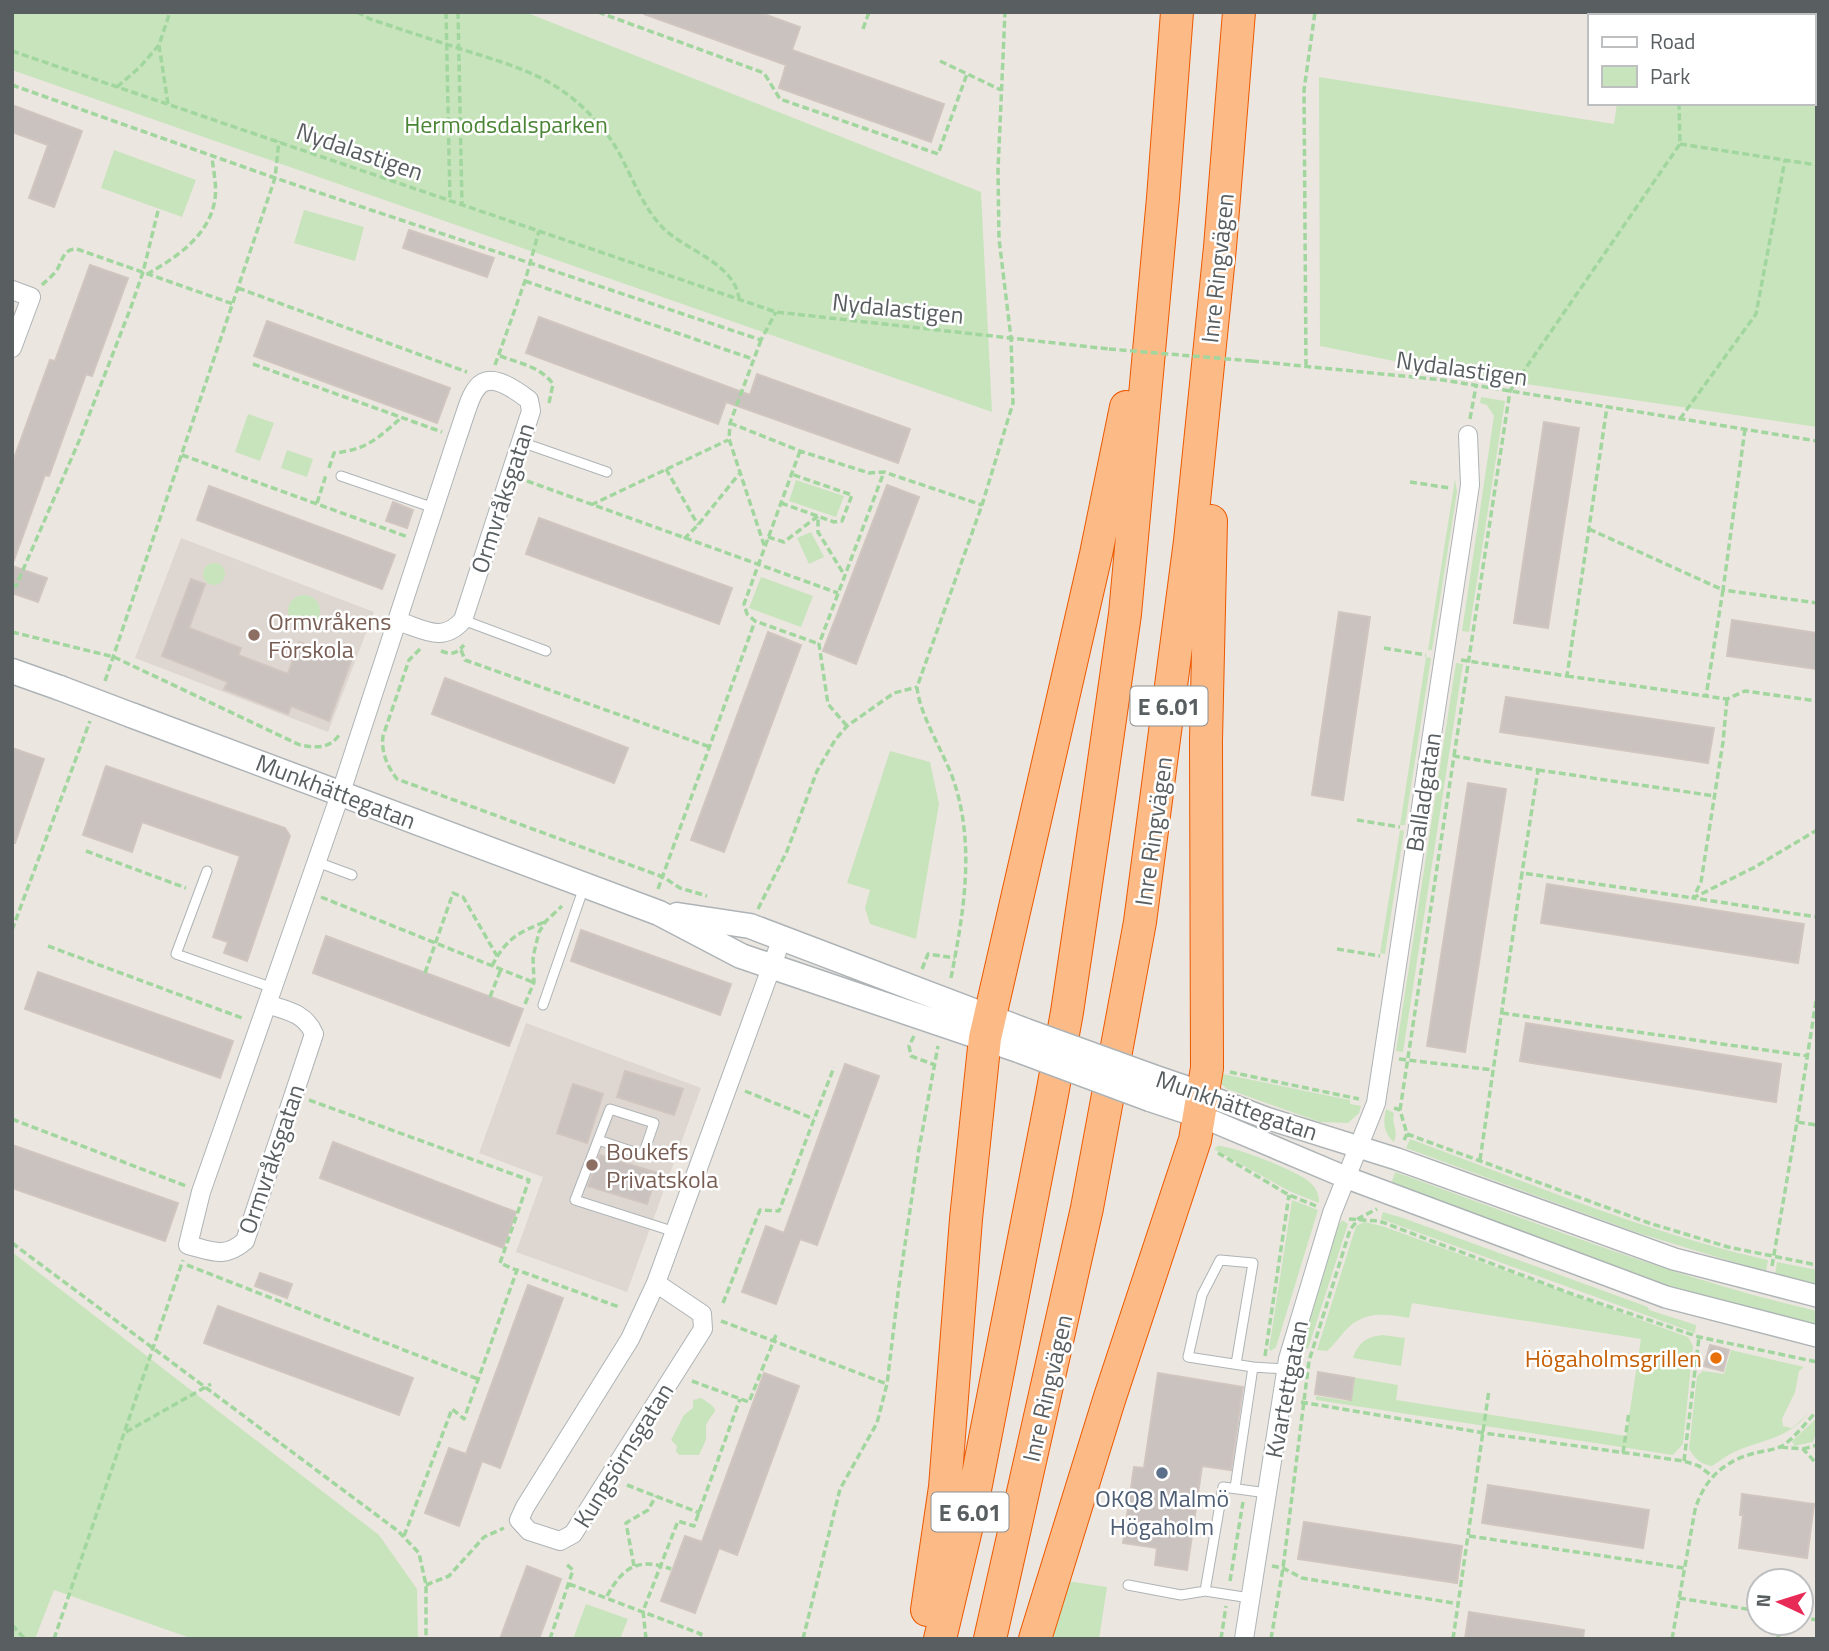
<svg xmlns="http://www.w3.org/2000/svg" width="1829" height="1651" font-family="'Titillium Web',sans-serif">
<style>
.education{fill:#ded7d1}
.green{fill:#c8e4bc}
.building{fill:#c9c2bf;stroke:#d1c5bf;stroke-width:2}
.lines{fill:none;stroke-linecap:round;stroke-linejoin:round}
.service-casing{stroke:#aeb4b6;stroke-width:11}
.minor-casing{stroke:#aeb4b6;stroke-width:20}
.tertiary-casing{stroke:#aeb4b6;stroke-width:24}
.secondary-casing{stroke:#adb3b6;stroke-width:27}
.motorway-casing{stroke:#eb5901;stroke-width:34}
.path{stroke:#a2d69f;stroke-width:3.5;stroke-dasharray:7 3.5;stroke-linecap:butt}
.service{stroke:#fff;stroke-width:9}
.minor{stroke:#fff;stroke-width:18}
.tertiary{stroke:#fff;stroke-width:21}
.secondary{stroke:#fff;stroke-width:24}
.motorway{stroke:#fcba87;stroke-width:32}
.secondary-bridge-casing{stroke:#adb3b6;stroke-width:27;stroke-linecap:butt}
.path-bridge{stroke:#a2d69f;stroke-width:3.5;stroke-dasharray:7 3.5;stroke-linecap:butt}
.secondary-bridge{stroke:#fff;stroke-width:24}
.education-dot{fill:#8d6e63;stroke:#fff;stroke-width:2.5}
.food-dot{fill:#e8710a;stroke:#fff;stroke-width:2.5}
.service-dot{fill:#5c6f8a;stroke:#fff;stroke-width:2.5}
.labels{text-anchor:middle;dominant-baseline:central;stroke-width:5;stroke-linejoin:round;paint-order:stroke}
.shield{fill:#fff;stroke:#8b8f90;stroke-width:2}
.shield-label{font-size:23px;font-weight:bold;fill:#595f61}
.park-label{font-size:24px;fill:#4a8435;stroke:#fff}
.street-label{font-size:24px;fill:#595f61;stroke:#fff}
.education-label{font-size:24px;fill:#785e54;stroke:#fff;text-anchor:start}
.food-label{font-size:24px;fill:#c56008;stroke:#fff;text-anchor:end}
.service-label{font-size:24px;fill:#4e5e75;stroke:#fff}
</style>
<rect width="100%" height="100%" fill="#ece6e0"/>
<path class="education" d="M181,538l193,74 -46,120 -193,-74z
M526,1023l175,65 -74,204 -111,-40 27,-75 -64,-24z"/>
<path class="green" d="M12,12h513l456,180 11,220 -980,-342z
M1628,12h189v415l-359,-53 -138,-28 -1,-269 295,47 3,-21h196v-87h-185z
M114,150l82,30 -14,37 -81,-29z
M304,210l60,17 -9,34 -61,-18z
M1481,397l24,4 -36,231 -7,-1 32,-215 -7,-11 -7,-2z
M248,414l26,9 -14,38 -25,-9z
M287,450l26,9 -6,18 -26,-9z
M1455,479l2,13 -25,158h-4z
M796,480l48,16 -8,21 -47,-16z
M811,532l13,25 -15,7 -12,-26z
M203 574a11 11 0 1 1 22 0a11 11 0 1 1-22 0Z
M761,577l52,19 -12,31 -52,-19z
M288 611a16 16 0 1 1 32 0a16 16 0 1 1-32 0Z
M1426,657l5,1 -26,167h-5z
M1456,663l7,1 -60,388 -7,-1z
M890,751l40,11 9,42 -23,135 -46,-15 -5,-16 5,-18 -23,-7z
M1400,830l4,1 -19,123 -5,-1z
M1213,1072l137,28v4l11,2 -2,7 -11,10 -28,-1 -93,-33 -10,-9z
M1386,1109l8,4c-3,12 5,16 0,29 -11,-10 -11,-19 -8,-33z
M1410,1139c118,43 235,94 358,121l-2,12 -128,-39 -232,-85z
M1218,1146c16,0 76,24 89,34 8,6 12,12 12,23l-30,-12 -75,-42z
M1395,1172c140,50 277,106 422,139v14l-149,-39 -277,-101z
M1292,1200l26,10 -42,137 -5,4 -2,-2z
M1383,1212l20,6 245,89 1,3 47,15 -1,8 -314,-114z
M1342,1220l6,4 -40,125 -3,-1 -3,-8 35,-112z
M1364,1222l18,4 306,111 5,9 -10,98 -10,11 -357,-55v-4l32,5 4,-24 46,8 -2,15 230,36 15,-97 -229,-36 -3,15c-21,-4 -42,-7 -59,8 -8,7 -14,17 -23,25l-10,-1 39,-124z
M12,1252l367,283 38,54 1,50h-225l-139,-49 -19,49h-23z
M1777,1262l40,8v14l-42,-10z
M1382,1335l23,3 -4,28 -48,-8c5,-15 13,-21 29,-23z
M1731,1350l73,17 -5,4 -4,21 -13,27 1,7 9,2 17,-15c-22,25 -39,25 -68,36 -11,4 -20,11 -29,17 -11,-1 -18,-9 -23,-17l8,-73 6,-5 21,3z
M701,1398c24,15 11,11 5,28 0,1 0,11 0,12 -1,6 -5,12 -7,17h-20l-3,-4 1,-5 -6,-6 13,-25 9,-7v-8z
M1817,1418v13l-4,11 -19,4 -2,-5z
M1067,1581l40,6 -8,52h-51z
M586,1604l42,15 -8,20h-47z"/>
<path class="building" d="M644,12h114l42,15 -8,23 152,54 -13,38 -152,-54 7,-23 -142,-51z
M12,105l70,26 -28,76 -25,-9 19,-53 -36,-13z
M409,230l85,28 -7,19 -84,-29z
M90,265l38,13 -36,98 -6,-2 -37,102 -4,-1 -31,85 -2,-1v-95l38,-104 5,1z
M539,317l211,78 7,-21 153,55 -12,34 -172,-61 -8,22 -192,-71z
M267,321l183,67 -13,35 -183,-67z
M1544,422l35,6 -31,200 -34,-5z
M887,485l32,12 -63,167 -33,-13z
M209,486l186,69 -13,34 -185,-69z
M393,502l20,8 -6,18 -21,-7z
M539,518l193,70 -13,36 -193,-70z
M12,566l35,12 -9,24 -26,-9z
M191,579l14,5 -16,44 52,20 -3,7 50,19 11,-32 52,19 -22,60 -38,-15 -3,8 -64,-25 4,-7 -66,-26z
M1339,612l31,5 -27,183 -31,-5z
M1732,620l85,13v36l-90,-13z
M768,632l33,13 -77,207 -33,-12z
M445,678l183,70 -14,35 -182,-69z
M1506,697l208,31 -6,35 -208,-31z
M12,748l32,11 -29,84h-3z
M106,766l179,62 5,8 -43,125 -23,-8 4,-11 -15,-5 27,-81 -98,-34 -10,30 -49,-17z
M1468,783l38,6 -41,263 -38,-6z
M1547,884l257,40 -6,39 -257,-40z
M581,930l150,54 -11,31 -149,-54z
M326,936l197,73 -14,37 -196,-73z
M38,972l195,69 -13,37 -195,-69z
M1526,1023l255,41 -5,38 -256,-41z
M845,1064l34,12 -62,169 -17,-6 -24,65 -34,-12 24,-66 18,7z
M625,1071l58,18 -9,26 -57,-18z
M573,1084l30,10 -16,49 -30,-10z
M333,1142l183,70 -13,36 -183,-70z
M12,1145l166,58 -13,38 -153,-53z
M600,1155l57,18 -10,31 -59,-18z
M260,1273l32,11 -5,14 -32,-12z
M528,1285l35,13 -63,170 -18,-7 -23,65 -34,-13 24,-65 17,6z
M218,1306l195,72 -14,37 -195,-72z
M1710,1345l19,5 -6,21 -19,-5z
M1318,1372l36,6 -3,22 -36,-6z
M764,1373l35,13 -62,169 -18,-7 -24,65 -34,-12 24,-65 17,6z
M1158,1373l85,14 -12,83 -29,-4 -15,104 -32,-5 2,-17 -34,-5 11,-76 10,1z
M1488,1485l161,25 -6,38 -161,-25z
M1742,1494l72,10 -7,54 -68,-10 4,-33h-3z
M1304,1522l158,24 -5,37 -159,-24z
M527,1566l34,13 -22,60h-39z
M1469,1612l115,18 -1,9h-118z"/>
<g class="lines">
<g class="service-casing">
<path id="service" d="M521,442l86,30
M341,476l93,32
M463,620l83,31
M317,862l35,13
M207,871l-31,83 97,34
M543,1005l41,-118
M598,1140l45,15 11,-32 -44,-14 -35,91 100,32
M1236,1364l17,-101 -33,-3 -18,35 -14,62 65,10 33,2
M1235,1488l18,-121
M1128,1585l53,10 24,-4 45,7
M1205,1591l18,-104 44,6"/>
</g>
<g class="minor-casing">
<path id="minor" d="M12,290l19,7 -19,51
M267,1004l-66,188 -13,53c24,6 36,14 57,-4l69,-207c-9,-21 -26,-23 -47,-30l74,-212 116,-354c17,-47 17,-80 72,-38l2,11 -68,209c-21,24 -39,9 -66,1
M656,1283l46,31 1,15 -130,205 -13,7 -31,-10 -10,-11 6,-13 105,-168 26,-56 126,-345
M1244,1639l44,-280 44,-146 44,-110 94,-618 -2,-50"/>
</g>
<g class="tertiary-casing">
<path id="tertiary" d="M1203,1094l63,24 131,41 277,100 143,37
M1198,1115l147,62 321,120 151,39"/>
</g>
<g class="secondary-casing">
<path id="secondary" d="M12,671l48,17
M131,715l528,198 82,43 280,95
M677,915l73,11 276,105
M1153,1077l50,17
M1150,1099l48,16"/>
</g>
<g class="motorway-casing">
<path id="motorway" d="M927,1610l18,-123 21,-268 19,-181 111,-484 30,-147
M940,1639l33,-139 78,-400 16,-88 32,-216 26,-182 38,-416 14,-186
M990,1639l97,-431 53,-286 50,-381 30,-294 19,-235
M1035,1639l74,-239 86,-260 12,-72 -1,-328 5,-219"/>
</g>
<path class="path" d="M357,12l13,7c30,10 60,20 91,30 59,19 99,28 141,79 26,30 33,71 61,100 22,22 71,35 76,70
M446,12l4,190
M458,12l4,194
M598,12l166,61 16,26 158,55 29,-80
M1679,12v4
M863,29l6,-17
M12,51l764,261 333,37
M940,61l61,29
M12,85l263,93 486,162 15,-28
M117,87l23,-20 19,-22
M168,104l-9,-59 11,-33
M1680,144l137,21
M147,274c29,-16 63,-39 68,-75 2,-15 -2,-29 -3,-43
M525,281l228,78
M42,285c5,-5 13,-11 16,-17 5,-10 6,-19 19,-19l156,55
M238,288l229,84
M761,340l-31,83 -1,16 35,106
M500,356c19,7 41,11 53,28l-4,19
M1252,361l191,19 374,61
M253,364l189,68
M495,365l30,-84 14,-50
M1306,366l-2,-276 11,-78
M1470,419l6,-33
M1680,419l76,-105 29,-154
M730,423l70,28 69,22 15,-1 98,33
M1745,429l-22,161 94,13
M800,451l-56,153 3,10 8,7 64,23
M182,455l226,82
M329,468l5,-15c32,-3 43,-14 67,-35
M666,469l32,56
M527,481l311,112
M1410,482l40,6
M317,503l9,-28
M781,503l53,19 8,-1 10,-26 -61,-21
M591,505l137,-65
M1589,529l134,61 -17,106
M768,537l16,5 34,-26v16l27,44
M684,539l14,-14 41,-51
M12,585l4,1 63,-145 52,-134 12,-35 15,-61
M12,632l102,25 186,88c15,3 30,4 39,-10
M1384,648l42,7
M420,649l-11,11 -26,76c-2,16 4,30 14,43l266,98 17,11 27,8
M461,650l4,10 245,87
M441,651c11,4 15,3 23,-6
M1461,660l106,16 40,-269
M1567,676l160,23 18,-8 72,10
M105,681l170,-503 4,-37
M1727,699l-4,43 -22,140 -8,16 124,19
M847,726l-19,-22 -9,-60 65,-172
M1454,756l56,-365 170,-247 -1,-41
M1538,770l177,26
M1357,820l43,7
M86,851l100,37
M658,889l97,-268
M321,897l214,86
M758,909l29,-58 30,-80 18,-31 12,-14 47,-33 23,-6
M12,930l78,-209
M48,946l194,72
M1337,949l43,7
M492,966c13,-26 26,-34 53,-44
M922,969l6,-15 27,4
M425,973l28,-80 10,4 34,59
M951,978c13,-67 25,-136 1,-202 -10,-26 -33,-63 -35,-89l65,-182 31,-102 -2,-65 -12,-99 -1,-69 7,-158
M490,997l11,-28
M525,1004l9,-22 -1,-25 6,-25 7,-11 16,-15
M1502,1013l306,43
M914,1036l-5,10 2,10 24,9
M1399,1059l94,11
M1230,1072l129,27
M745,1091l69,28
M309,1100l220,80 -29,83 16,7
M1394,1108l6,2 7,24 -3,6
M1400,1110l54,-354 84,14 -16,103
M12,1119l174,67
M1797,1122l20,-127
M1407,1134l242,89 79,24 89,18
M1218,1153l71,42 27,11
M1480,1160l42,-287 171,25 62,-31 62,-37
M1349,1219l30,2 193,73 127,43 118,25
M12,1243l386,288 21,22 7,32v54
M187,1265l291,114
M1772,1266l25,-144 20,3
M723,1303l37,-93 19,1 55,-144
M721,1321l166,63
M1265,1356l24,-161
M692,1381l57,21 27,-67
M1301,1402l183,31 200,28 15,5 13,10
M126,1432l85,-48
M1781,1447l22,2 14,15
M1803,1449l14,-4
M1623,1453l6,-41
M1684,1461l15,-124
M627,1485l73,28
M404,1536l48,-127 12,10 53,-149 102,37
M1469,1536l215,32
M634,1566l-8,-43 22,-13 8,-14
M1272,1566l11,2 19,10 157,26
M1230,1581l13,-79
M569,1584l132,50 -3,5
M426,1585l23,-9 35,-39 20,-9
M607,1596c16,-29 31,-39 64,-27
M1679,1598l80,13
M1801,1617l16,3
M12,1625l13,14
M54,1639l129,-379
M550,1639l23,-69 -7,-6
M646,1639l-3,-28 35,-90 16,5 46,-127
M803,1639l37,-150 37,-66 10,-39 12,-99 20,-136 19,-103
M1221,1639l5,-33
M1271,1639l12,-71 26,-207 41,-131 9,-12 18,-9
M1453,1639l36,-249
M1672,1639l23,-129c9,-31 29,-49 60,-57 8,-2 20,-3 27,-7 13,-8 24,-24 35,-35
M1778,1639l2,-16"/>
<use href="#service" class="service"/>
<use href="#minor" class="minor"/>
<use href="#tertiary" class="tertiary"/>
<use href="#secondary" class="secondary"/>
<use href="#motorway" class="motorway"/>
<g class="secondary-bridge-casing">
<path id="secondary-bridge" d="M60,688l71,27
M1026,1031l127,46
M1021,1051l129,48"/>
</g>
<path class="path-bridge" d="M1109,349l143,12"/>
<use href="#secondary-bridge" class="secondary-bridge"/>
</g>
<g class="education-dot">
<circle cx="254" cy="635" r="7"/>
<circle cx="592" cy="1165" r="7"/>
</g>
<circle class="food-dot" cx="1716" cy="1358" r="7"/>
<circle class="service-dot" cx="1162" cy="1473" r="7"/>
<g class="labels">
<g class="shield">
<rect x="1130.5" y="686.5" width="77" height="39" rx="5"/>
<rect x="931.5" y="1492.5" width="77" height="39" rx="5"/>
</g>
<g class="shield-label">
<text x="1169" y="706">E 6.01</text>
<text x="970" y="1512">E 6.01</text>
</g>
<g class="park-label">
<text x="506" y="124">Hermodsdalsparken</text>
</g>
<g class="street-label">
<text transform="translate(360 151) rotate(19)">Nydalastigen</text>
<text transform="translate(1217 268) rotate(-84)">Inre Ringvägen</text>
<text transform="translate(898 308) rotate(6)">Nydalastigen</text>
<text transform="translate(1462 368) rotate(8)">Nydalastigen</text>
<text transform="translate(502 498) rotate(-72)">Ormvråksgatan</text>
<text transform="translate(336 791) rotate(21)">Munkhättegatan</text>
<text transform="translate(1423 792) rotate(-81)">Balladgatan</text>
<text transform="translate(1153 831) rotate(-82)">Inre Ringvägen</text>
<text transform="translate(1237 1105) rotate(19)">Munkhättegatan</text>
<text transform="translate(271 1159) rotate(-71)">Ormvråksgatan</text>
<text transform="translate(1047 1388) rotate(-77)">Inre Ringvägen</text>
<text transform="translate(1286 1389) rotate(-79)">Kvartettgatan</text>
<text transform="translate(623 1455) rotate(-58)">Kungsörnsgatan</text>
</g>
<g class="education-label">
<text x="268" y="621">Ormvråkens<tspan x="268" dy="28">Förskola</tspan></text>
<text x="606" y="1151">Boukefs<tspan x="606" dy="28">Privatskola</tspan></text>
</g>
<g class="food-label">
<text x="1702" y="1358">Högaholmsgrillen</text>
</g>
<g class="service-label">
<text x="1162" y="1498">OKQ8 Malmö<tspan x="1162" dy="28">Högaholm</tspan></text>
</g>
</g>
<rect width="1829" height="1651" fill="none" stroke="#595f61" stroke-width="28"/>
<rect x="1588" y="14" width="228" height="91" fill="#ffffff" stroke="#bdbfc0" stroke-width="2"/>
<rect x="1602" y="37" width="35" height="10" fill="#ffffff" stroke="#bdbfc0" stroke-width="2"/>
<text x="1650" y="49" font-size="21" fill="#595f61">Road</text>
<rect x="1602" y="66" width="35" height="21" fill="#c8e4bc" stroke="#bdbfc0" stroke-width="2"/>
<text x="1650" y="84" font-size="21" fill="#595f61">Park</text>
<g transform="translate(1780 1602) rotate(274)"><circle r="33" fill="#ffffff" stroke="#bdbfc0" stroke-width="2"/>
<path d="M0-5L12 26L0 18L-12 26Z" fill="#e82a56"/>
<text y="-10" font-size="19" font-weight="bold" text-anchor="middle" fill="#595f61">N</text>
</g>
</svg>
